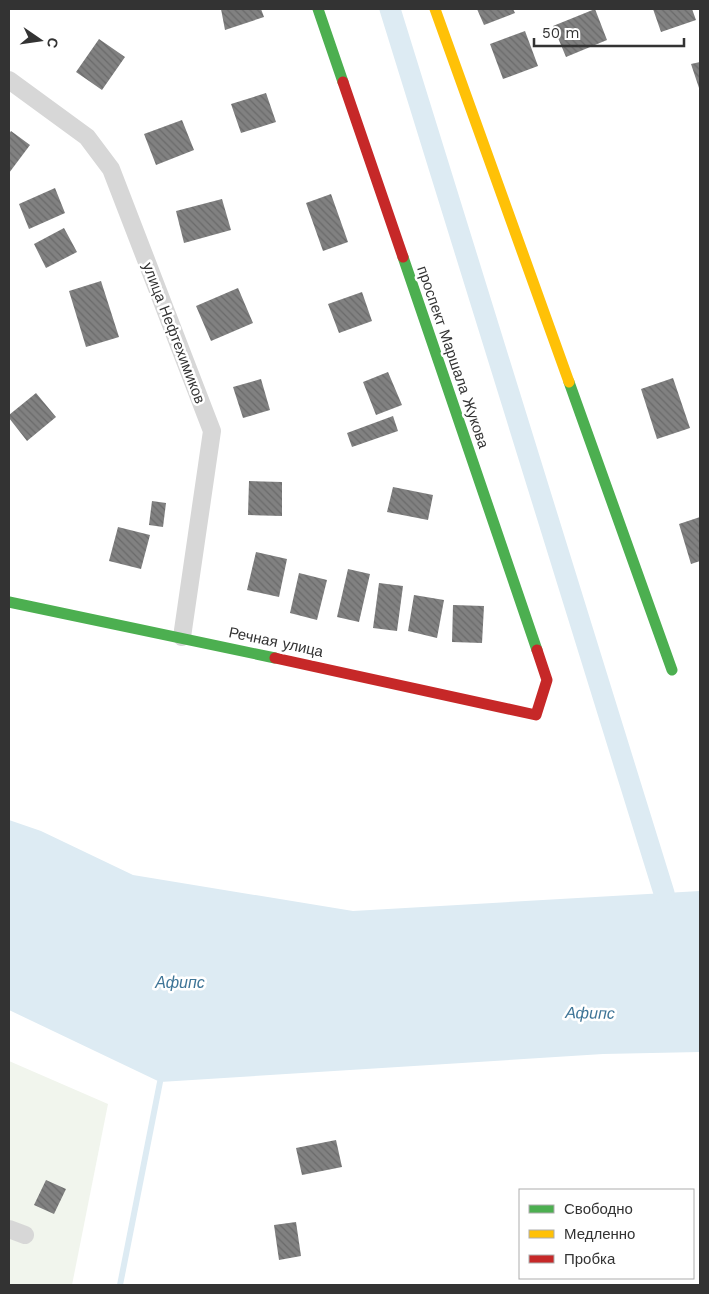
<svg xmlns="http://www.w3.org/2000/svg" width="709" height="1294" font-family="'Work Sans',sans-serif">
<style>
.green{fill:#f1f5ed}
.water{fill:#ddebf3}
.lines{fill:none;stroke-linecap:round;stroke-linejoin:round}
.stream{stroke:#ddebf3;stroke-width:6}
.canal{stroke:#ddebf3;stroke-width:21}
.building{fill:url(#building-back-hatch)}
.street{stroke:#d7d7d7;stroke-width:18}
.fast{stroke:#4caf50;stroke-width:11}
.slow{stroke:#ffc107;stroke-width:11}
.jam{stroke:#c62828;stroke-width:11}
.labels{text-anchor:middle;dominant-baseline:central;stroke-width:5;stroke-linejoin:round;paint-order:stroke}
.street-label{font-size:15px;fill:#333;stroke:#fff}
.water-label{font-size:16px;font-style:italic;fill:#3f7597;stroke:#fff}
</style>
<defs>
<pattern id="building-back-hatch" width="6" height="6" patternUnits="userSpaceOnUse" patternTransform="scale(1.25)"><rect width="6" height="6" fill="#818181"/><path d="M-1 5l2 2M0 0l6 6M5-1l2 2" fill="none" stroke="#6a6a6a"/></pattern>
</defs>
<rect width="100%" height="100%" fill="#fff"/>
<path class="green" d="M9,1061l99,43 -36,181h-63z"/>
<path class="water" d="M9,820l32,11 92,44 220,36 347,-20v161l-97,2 -443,28 -151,-72z"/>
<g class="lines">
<path class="stream" d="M120,1285l40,-203"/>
<path class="canal" d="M390,9l274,884"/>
</g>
<path class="building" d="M221,9h40l3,8 -39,13z
M477,9h36l2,4 -31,12z
M595,9l12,31 -41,17 -13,-31z
M653,9h39l4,11 -35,12z
M525,31l13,35 -35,13 -13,-35z
M99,39l26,18 -23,33 -26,-18z
M700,62v26h-1l-8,-24z
M266,93l10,29 -35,11 -10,-29z
M182,120l12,30 -38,15 -12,-31z
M11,131l19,14 -21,28v-39z
M55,188l10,25 -36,16 -10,-25z
M331,194l17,48 -25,9 -17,-48z
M222,199l9,31 -47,13 -8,-32z
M64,228l13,24 -31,16 -12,-24z
M101,281l18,56 -33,10 -17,-56z
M238,288l15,35 -42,18 -15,-35z
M362,292l10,29 -33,12 -11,-29z
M388,372l14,33 -26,10 -13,-33z
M673,378l17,50 -33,11 -16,-50z
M261,379l9,31 -27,8 -10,-31z
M36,393l20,24 -29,24 -18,-23v-3z
M393,416l5,15 -46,16 -5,-14z
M249,481l33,1v34l-34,-1z
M393,487l40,8 -5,25 -41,-8z
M152,501l14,2 -3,24 -14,-2z
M700,517v44l-9,3 -12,-40z
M118,527l32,8 -9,34 -32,-8z
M256,552l31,7 -8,38 -32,-7z
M348,569l22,5 -11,48 -22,-5z
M299,573l28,7 -10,40 -27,-7z
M379,583l24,3 -6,45 -24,-3z
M414,595l30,5 -7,38 -29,-7z
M453,605l31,1 -2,37 -30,-1z
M336,1140l6,27 -40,8 -6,-27z
M46,1180l20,9 -12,25 -20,-9z
M296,1222l5,34 -22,4 -5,-35z"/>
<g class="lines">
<path class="street" d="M9,80l78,57 24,32 101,262 -30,206
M9,1229l16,6"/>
<path class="fast" d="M318,9l25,73
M403,257l134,393
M569,382l103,288
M9,602l266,56"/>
<path class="slow" d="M435,9l134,373"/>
<path class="jam" d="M343,82l60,175
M275,658l261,57 11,-35 -10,-30"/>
</g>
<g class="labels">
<g class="street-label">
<text transform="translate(174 333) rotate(69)">улица Нефтехимиков</text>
<text transform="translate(453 357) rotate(71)">проспект Маршала Жукова</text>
<text transform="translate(276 642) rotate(12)">Речная улица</text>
</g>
<g class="water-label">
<text x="180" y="982">Афипс</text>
<text transform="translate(590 1013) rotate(1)">Афипс</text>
</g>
</g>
<rect width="709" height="1294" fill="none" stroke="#333333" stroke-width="20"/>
<rect x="519" y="1189" width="175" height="90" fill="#ffffff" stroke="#adadad"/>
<rect x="529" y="1205" width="25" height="8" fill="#4caf50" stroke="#adadad"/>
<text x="564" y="1214" font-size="15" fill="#333333">Свободно</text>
<rect x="529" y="1230" width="25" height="8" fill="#ffc107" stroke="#adadad"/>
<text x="564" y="1239" font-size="15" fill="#333333">Медленно</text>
<rect x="529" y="1255" width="25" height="8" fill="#c62828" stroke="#adadad"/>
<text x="564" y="1264" font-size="15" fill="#333333">Пробка</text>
<g transform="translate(40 40) rotate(103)" stroke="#ffffff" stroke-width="4" paint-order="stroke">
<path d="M0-4L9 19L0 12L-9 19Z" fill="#333333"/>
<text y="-8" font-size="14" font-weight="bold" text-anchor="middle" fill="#333333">С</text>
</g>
<path d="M534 38v8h150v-8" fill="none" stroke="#333333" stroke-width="2.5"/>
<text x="542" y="38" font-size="15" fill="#333333" stroke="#ffffff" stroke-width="4" paint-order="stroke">50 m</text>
</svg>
